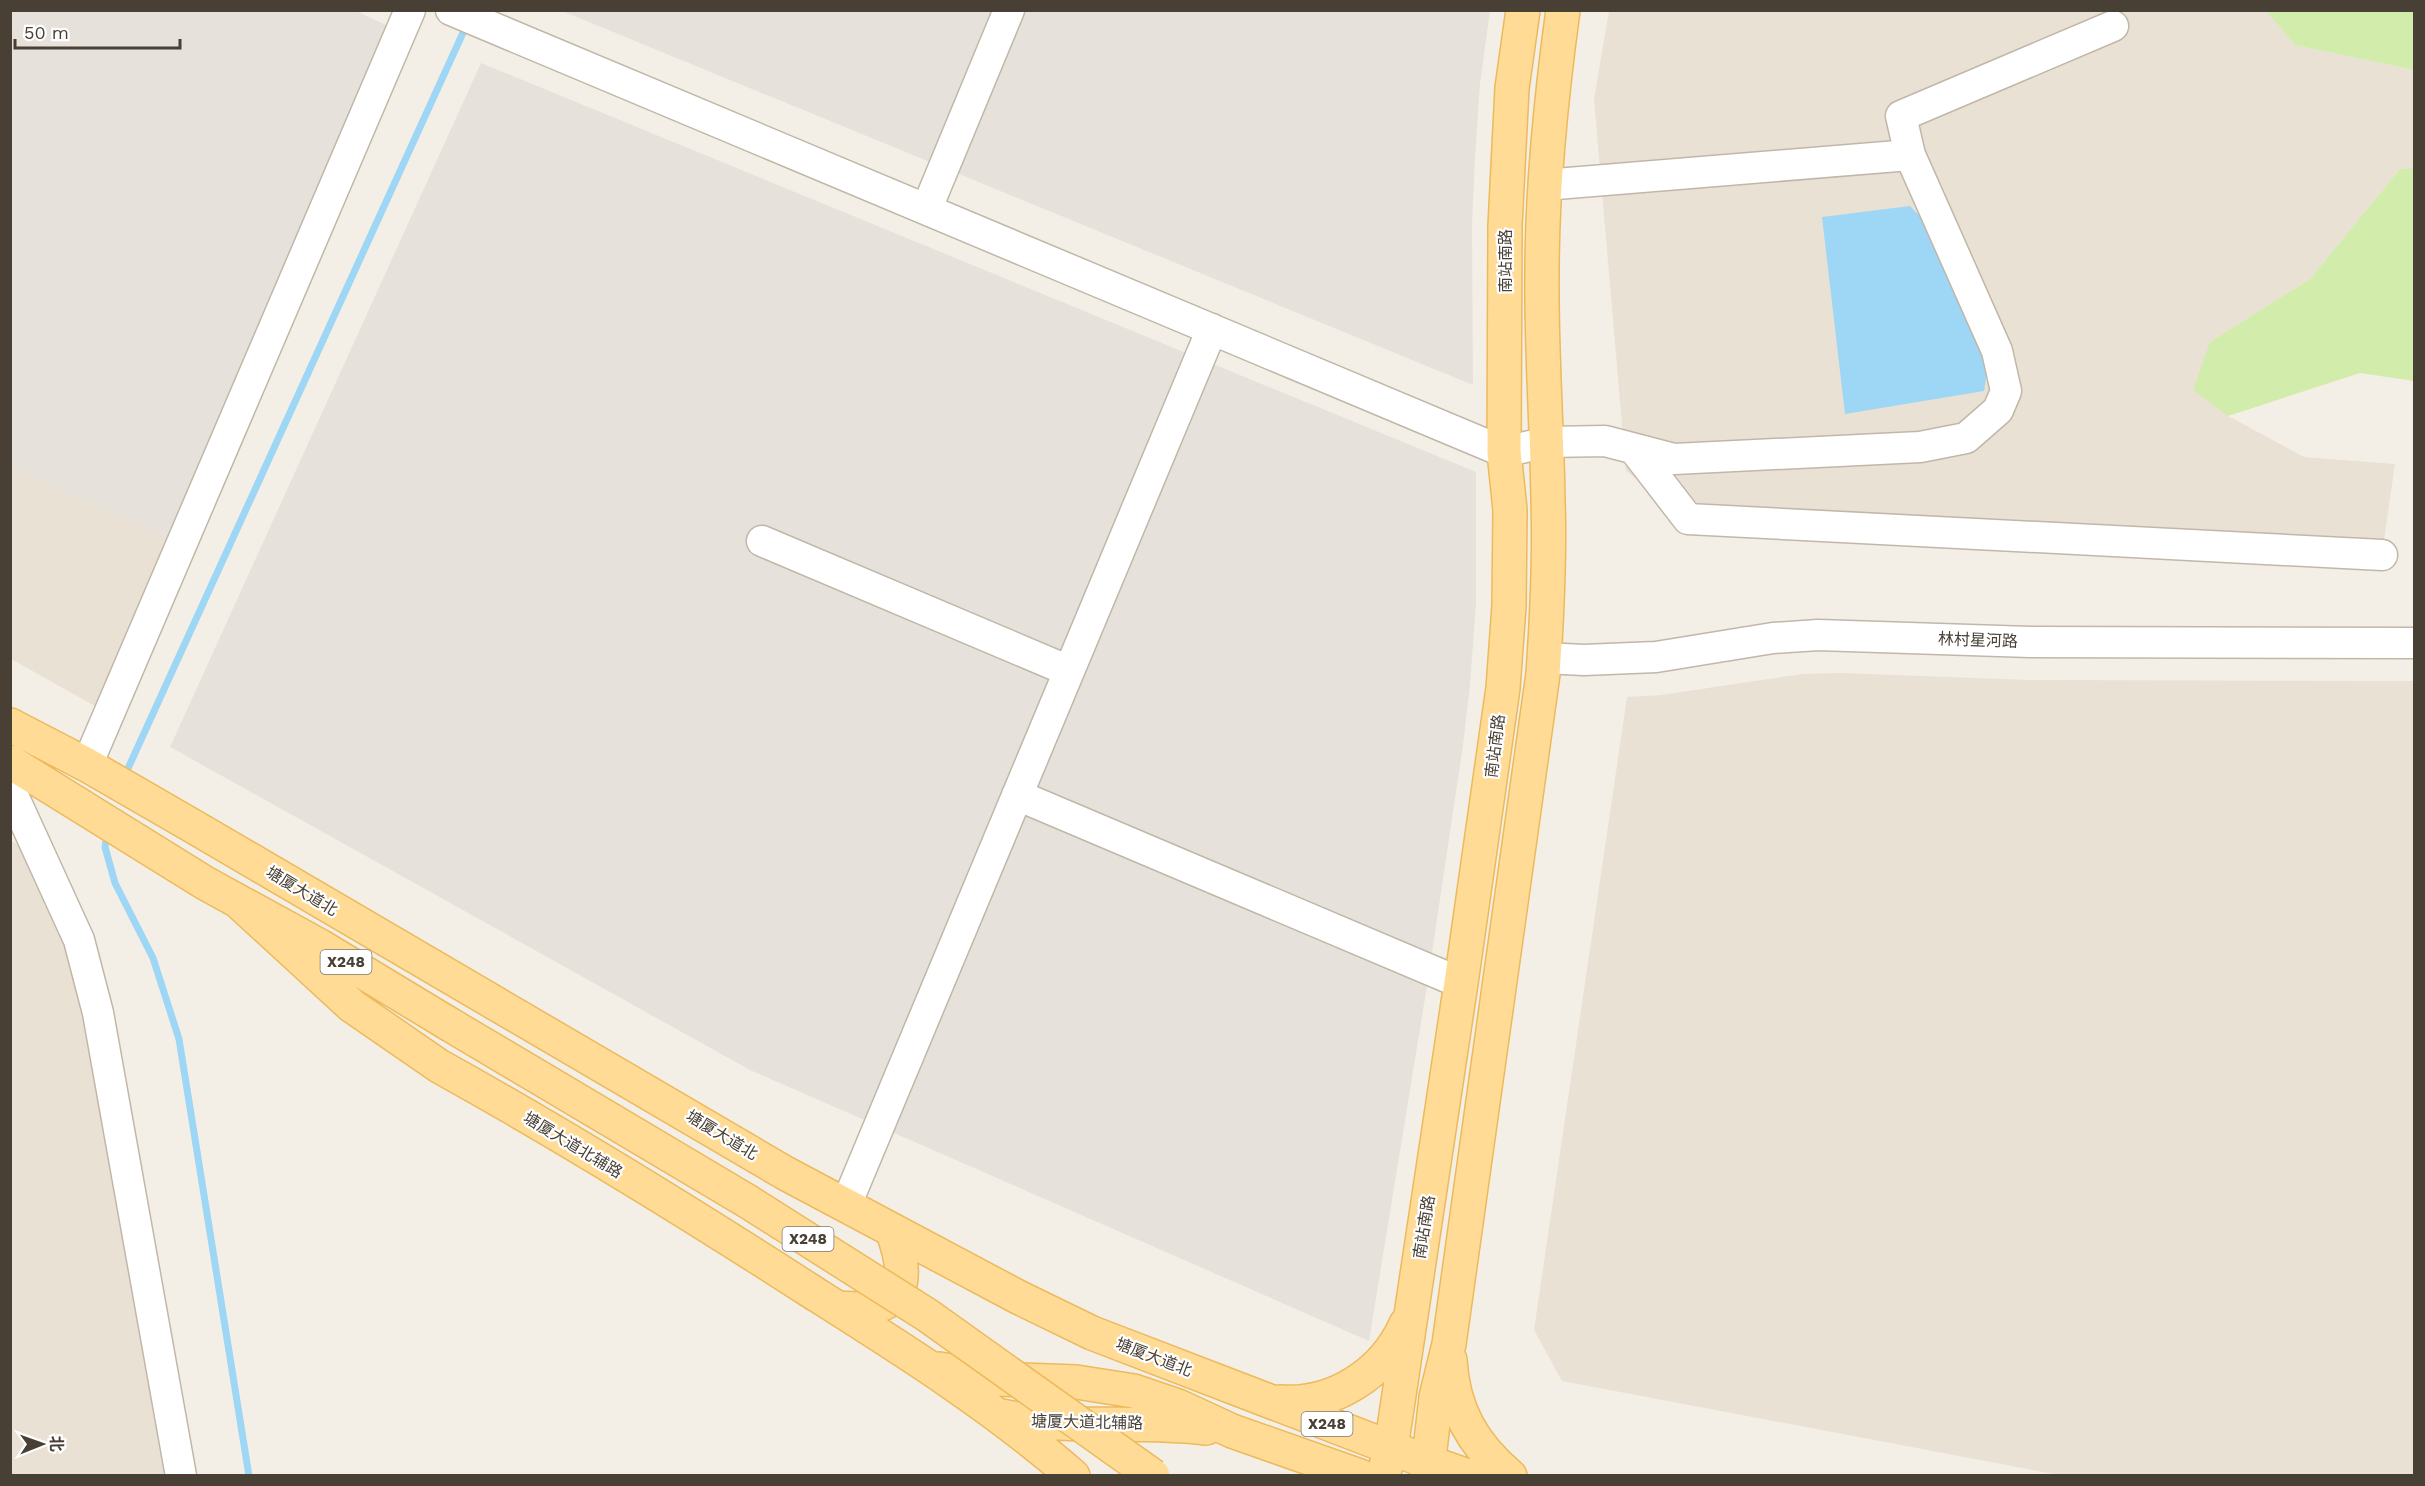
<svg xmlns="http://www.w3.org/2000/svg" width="2425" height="1486" font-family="'Work Sans','Noto Sans SC',sans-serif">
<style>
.residential{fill:#e9e1d4}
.industrial{fill:#e7e1db}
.green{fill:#d2ecac}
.water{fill:#9ed6f6}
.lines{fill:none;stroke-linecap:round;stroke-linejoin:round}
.stream{stroke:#9ed6f6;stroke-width:7}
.minor-casing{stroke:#c1b7a8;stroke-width:33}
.major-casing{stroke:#ecba5c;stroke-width:36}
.minor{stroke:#fff;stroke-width:30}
.major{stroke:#ffdb95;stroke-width:33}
.major-bridge-casing{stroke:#ecba5c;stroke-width:36;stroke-linecap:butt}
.major-bridge{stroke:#ffdb95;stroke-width:33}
.labels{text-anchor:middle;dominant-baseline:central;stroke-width:4.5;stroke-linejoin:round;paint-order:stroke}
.shield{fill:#fff;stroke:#7f7972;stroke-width:1.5}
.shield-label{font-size:15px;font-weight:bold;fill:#483f35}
.street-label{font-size:16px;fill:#483f35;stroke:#fff}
</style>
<rect width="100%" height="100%" fill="#f4efe6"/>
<path class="residential" d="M1609,11h657l29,34 119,25v98l-14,1 -90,110 -100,63 18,74 76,41 91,7 -13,91 -694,-36 -62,-48 -32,-372z
M11,468l157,69 -73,169 -84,-47z
M1841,673l189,7 384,1v794h-355l-497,-94 -28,-51 93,-633 34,-2 141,-21z
M10,840l11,6 45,99 19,71 82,459h-156z"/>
<path class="industrial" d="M354,10l34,16 -220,511 -157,-69v-457z
M562,11h928l-10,73 -5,73 -3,68 1,160z
M481,63l995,409v132l-6,81 -7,60 -35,235 -59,361 -619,-271 -580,-323z"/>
<path class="green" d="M2266,11h148v59l-119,-25z
M2414,168v213l-54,-8 -132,43 -35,-26 17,-48 100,-63 90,-110z"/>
<path class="water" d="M1910,206l33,34 47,114 -6,37 -139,23 -23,-197z"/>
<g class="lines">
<path class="stream" d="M125,775l342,-751
M107,834l-2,13 10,36 38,75 26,81 70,437"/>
<g class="minor-casing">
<path id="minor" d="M451,10l1053,442 43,-10 58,-1 69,18 246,-12 46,-9 32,-28 8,-19 -9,-40 -87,-196 -9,-39 212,-90
M1544,185l366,-30
M927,208l82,-198
M1634,449l54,70 694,36
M762,541l307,130
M1544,658l40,2 72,-3 117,-19 45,-3 212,7 384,1
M87,765l323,-755
M10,789l69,151 19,73 83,463
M1017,795l444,188
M846,1205l366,-876"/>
</g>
<g class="major-casing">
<path id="major" d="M10,725l77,40 109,63 589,345 233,124 74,36 336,129 40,14
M10,762l195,121 115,63 129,78
M240,903l112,103 87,60c126,70 249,146 370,224 90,57 183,115 264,186
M838,1308c63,6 75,-22 54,-78
M1450,1360c3,49 22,84 60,116
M939,1369l59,10 78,3 58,9 44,15 54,25 128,45
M1280,1402c53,4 104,-28 126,-78
M1001,1416c68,14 137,4 205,12
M1383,1476l8,-28 70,-465 42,-295 6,-82 1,-96 -6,-58 1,-226 7,-138 11,-78
M1427,1476l9,-79 13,-53 94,-670c4,-58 7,-115 5,-173 -1,-76 -7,-152 -6,-228 0,-88 9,-175 21,-263"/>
</g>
<use href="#minor" class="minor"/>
<use href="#major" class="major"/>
<g class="major-bridge-casing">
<path id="major-bridge" d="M449,1024l298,177 180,114 226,161"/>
</g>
<use href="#major-bridge" class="major-bridge"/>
</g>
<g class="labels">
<g class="shield">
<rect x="320.5" y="950" width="51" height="24" rx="4.5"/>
<rect x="782.5" y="1227" width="51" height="24" rx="4.5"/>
<rect x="1301.5" y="1412" width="51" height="24" rx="4.5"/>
</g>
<g class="shield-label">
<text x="346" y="962">X248</text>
<text x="808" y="1239">X248</text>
<text x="1327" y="1424">X248</text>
</g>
<g class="street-label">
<text transform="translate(1505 261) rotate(-90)">南站南路</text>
<text transform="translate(1978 640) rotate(2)">林村星河路</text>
<text transform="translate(1495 746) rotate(-83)">南站南路</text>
<text transform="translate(302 891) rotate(31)">塘厦大道北</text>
<text transform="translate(722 1135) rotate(31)">塘厦大道北</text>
<text transform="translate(573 1145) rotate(31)">塘厦大道北辅路</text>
<text transform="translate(1424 1227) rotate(-81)">南站南路</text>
<text transform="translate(1154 1357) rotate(21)">塘厦大道北</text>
<text transform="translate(1087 1422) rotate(1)">塘厦大道北辅路</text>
</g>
</g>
<rect width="2425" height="1486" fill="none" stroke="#483f35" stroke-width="24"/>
<g transform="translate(42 1444) rotate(89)" stroke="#ffffff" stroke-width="4.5" paint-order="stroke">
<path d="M0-4.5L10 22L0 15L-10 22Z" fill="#483f35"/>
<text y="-9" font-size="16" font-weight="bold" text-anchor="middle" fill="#483f35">北</text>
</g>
<path d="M15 39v9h165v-9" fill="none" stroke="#483f35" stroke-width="3"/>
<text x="24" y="39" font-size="18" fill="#483f35" stroke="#ffffff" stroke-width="4.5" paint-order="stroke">50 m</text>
</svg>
